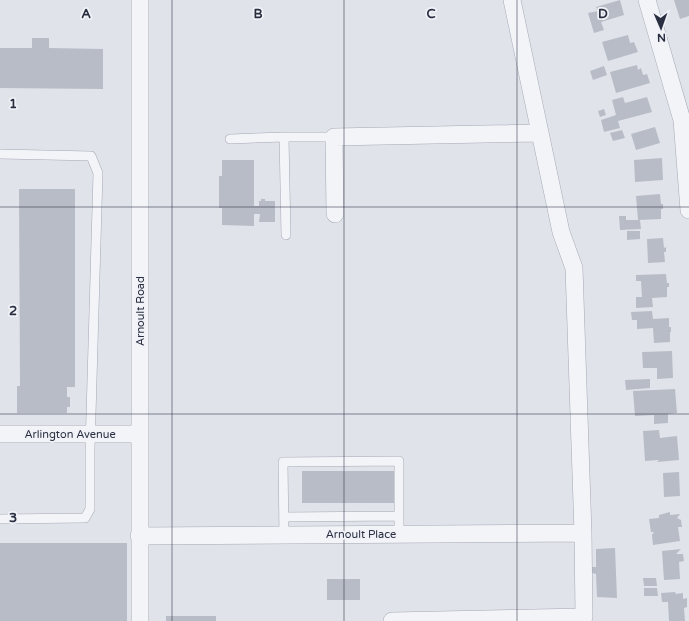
<svg xmlns="http://www.w3.org/2000/svg" width="689" height="621" font-family="'Varela Round',sans-serif">
<style>
.building{fill:#b8bcc6}
.lines{fill:none;stroke-linecap:round;stroke-linejoin:round}
.lane-casing{stroke:#a5a9b4;stroke-width:10}
.street-casing{stroke:#a5a9b4;stroke-width:18}
.lane{stroke:#f3f4f8;stroke-width:9}
.street{stroke:#f3f4f8;stroke-width:17}
.grid{fill:none;stroke:#292f41;stroke-width:1;stroke-opacity:0.55}
.labels{text-anchor:middle;dominant-baseline:central;stroke-width:3.5;stroke-linejoin:round;paint-order:stroke}
.street-label{font-size:11px;fill:#292f41;stroke:#f0f2f7}
.grid-label{font-size:13px;text-anchor:middle;font-weight:bold;fill:#292f41;stroke:#f0f2f7;stroke-width:3.5;stroke-linejoin:round;paint-order:stroke}
</style>
<rect width="100%" height="100%" fill="#e0e3ea"/>
<path class="building" d="M620,0l4,15 -23,7 3,8 -10,3 -6,-20 10,-2 -2,-4z
M674,0h15v16l-9,3z
M628,35l2,8 4,-1 4,10 -30,9 -6,-19z
M32,38h17v10l54,1v40l-103,-1v-40h32z
M637,65l1,5 3,-2 2,7 4,-1 3,9 -34,10 -6,-21z
M604,66l3,9 -14,5 -3,-9z
M623,97l2,6 22,-6 5,15 -34,9 2,7 -16,4 -3,-12 15,-5 -4,-15z
M604,109l2,6 -6,2 -2,-6z
M655,127l5,16 -24,7 -5,-16z
M622,130l3,8 -12,3 -3,-8z
M662,158l1,22 -28,2 -1,-22z
M222,160h32v46h5v-5h2v-2h4v2h10v21h-16l1,-8h-6v12l-32,-1v-17h-3v-32h3z
M19,189h56v198h-8v10h3v10h-3v6h-50v-27h3z
M660,194l1,10h2v5h-2v10l-23,1 -2,-24z
M619,216h7v4h14l1,9 -21,1z
M627,231h13v8l-13,1z
M663,238l1,10 2,-1v5h-2l1,10 -17,1 -1,-24z
M666,274l1,9h2v4h-2v10l-15,1 1,9 -17,1v-11h6l-1,-16h-5v-6z
M652,311l1,8 16,-1v9h2v5h-1v10l-16,1 -1,-15 -16,1v-9h-5l-1,-8z
M672,351l1,27 -16,1v-11h-14l-1,-16z
M650,379v9l-24,2 -1,-10z
M675,389l2,24 -9,1v9l-14,1v-9l-19,1 -2,-25z
M659,430l1,8 17,-2 2,24 -22,2 2,-2 -14,1 -2,-30z
M302,471h93v32h-93z
M679,472l1,24 -16,1 -1,-24z
M670,512v3l10,-1 -3,4 4,2 1,7h-4l2,14 -27,4 -1,-10 2,-3h-3l-2,-13 10,-1v-3z
M0,543h127v78h-127z
M615,548l2,50 -20,-1 -1,-23 -4,-1v-6h4v-18z
M681,549l-5,5h7l1,7 -5,1 1,17 -16,1 -2,-29z
M643,578h13l1,8h-13z
M327,579h33v21h-33z
M644,588h13l1,8h-14z
M675,592l1,2 7,-1v6l4,-1v9l-3,1 1,13h-16l-1,-19h-6l-1,-9z
M166,616h50v5h-50z"/>
<g class="lines">
<g class="lane-casing">
<path id="lane" d="M230,139l54,-2
M0,154l91,2 7,17 -8,276v60l-5,9 -85,1
M286,235l-2,-98h50
M284,517l115,-1
M284,535l-1,-73 116,-1v73"/>
</g>
<g class="street-casing">
<path id="street" d="M140,0v621
M647,0l35,120 7,90
M335,214l-1,-77 206,-4
M0,434h140
M139,536l444,-3
M392,621l192,-4 -1,-84 -9,-265 -13,-36 -49,-232"/>
</g>
<use href="#lane" class="lane"/>
<use href="#street" class="street"/>
</g>
<path class="grid" d="M172,0v621M344,0v621M517,0v621M0,207h689M0,414h689"/>
<g class="labels">
<g class="street-label">
<text transform="translate(140 311) rotate(-90)">Arnoult Road</text>
<text x="70" y="434">Arlington Avenue</text>
<text x="361" y="534">Arnoult Place</text>
</g>
</g>
<g class="grid-label">
<text x="86" y="18">A</text>
<text x="258" y="18">B</text>
<text x="431" y="18">C</text>
<text x="603" y="18">D</text>
<text x="13" y="108">1</text>
<text x="13" y="315">2</text>
<text x="13" y="522">3</text>
</g>
<g transform="translate(661 28) rotate(178)" stroke="#f0f2f7" stroke-width="3" paint-order="stroke">
<path d="M0-3L7 15L0 10L-7 15Z" fill="#292f41"/>
<text y="-6" font-size="11" font-weight="bold" text-anchor="middle" fill="#292f41">N</text>
</g>
</svg>
